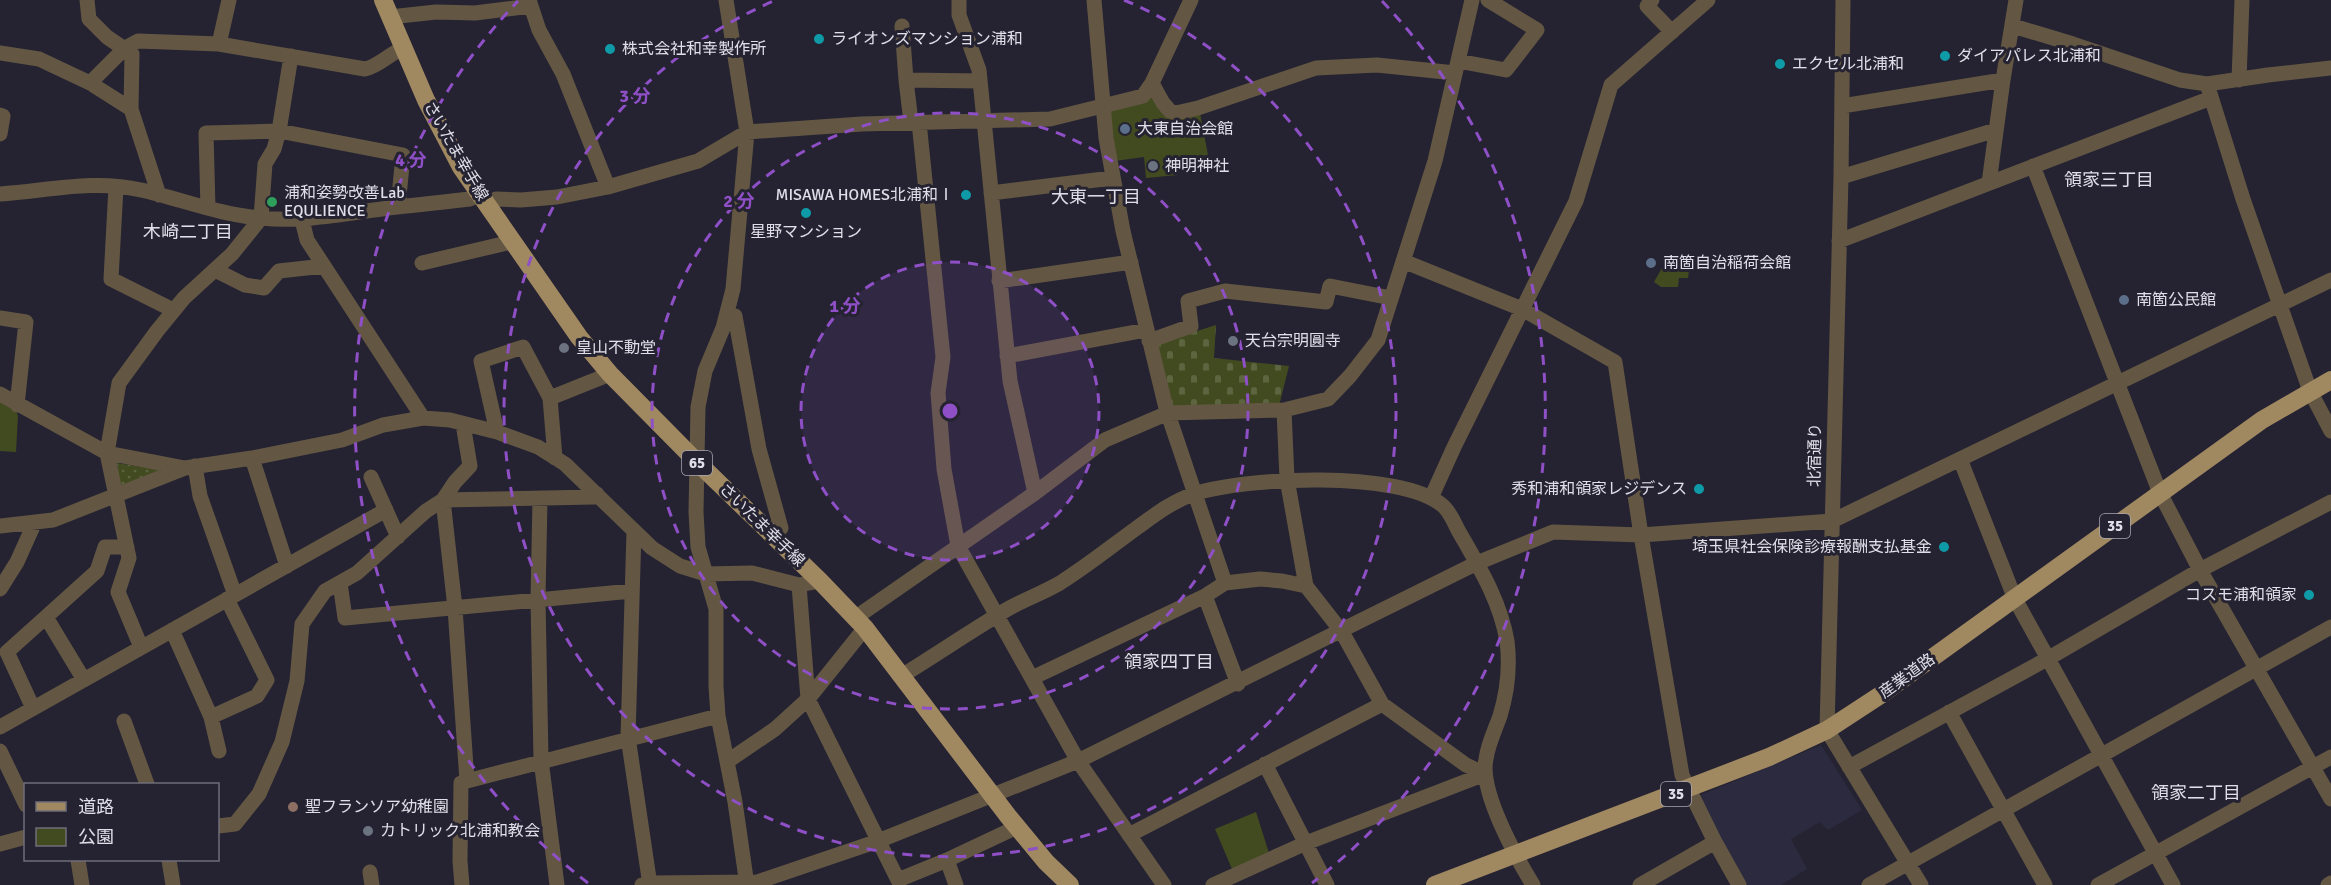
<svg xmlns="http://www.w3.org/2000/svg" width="2331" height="885" font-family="Signika,'Noto Sans JP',sans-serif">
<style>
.built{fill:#2c2a3e}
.green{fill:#424b1f}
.cemetery{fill:url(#cemetery-stones)}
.garden{fill:url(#garden-dots)}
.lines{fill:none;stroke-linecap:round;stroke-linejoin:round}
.minor{stroke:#635744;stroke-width:15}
.major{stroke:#a08861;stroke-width:18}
.ring{fill:none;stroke:#8f50c7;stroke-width:3;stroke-dasharray:10 8}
.culture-dot{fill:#0f9aa8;stroke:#252331;stroke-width:2}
.service-dot{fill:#5c6f8a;stroke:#252331;stroke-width:2}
.worship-dot{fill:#6b7280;stroke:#252331;stroke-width:2}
.leisure-dot{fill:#2e9e5b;stroke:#252331;stroke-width:2}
.education-dot{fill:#8d6e63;stroke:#252331;stroke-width:2}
.labels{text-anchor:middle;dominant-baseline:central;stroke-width:6;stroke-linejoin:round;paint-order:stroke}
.shield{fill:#252331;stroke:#a8a7b2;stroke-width:1.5}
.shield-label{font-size:15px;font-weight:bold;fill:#e0dfe9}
.poi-label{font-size:16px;fill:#e0dfe9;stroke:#252331;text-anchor:start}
.street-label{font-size:16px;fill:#e0dfe9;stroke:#252331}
.neighbourhood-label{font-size:18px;fill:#e0dfe9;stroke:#252331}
.centre{fill:#8f50c7;stroke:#252331;stroke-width:3}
.ring-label{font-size:18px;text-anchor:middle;font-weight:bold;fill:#8f50c7;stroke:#252331;stroke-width:6;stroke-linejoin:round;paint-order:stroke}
</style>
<defs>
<pattern id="cemetery-stones" width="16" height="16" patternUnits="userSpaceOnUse" patternTransform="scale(1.5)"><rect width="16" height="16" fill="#424b1f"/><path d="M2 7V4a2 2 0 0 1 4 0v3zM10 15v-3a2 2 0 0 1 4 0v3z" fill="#5d6440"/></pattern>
<pattern id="garden-dots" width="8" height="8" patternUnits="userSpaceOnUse" patternTransform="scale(1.5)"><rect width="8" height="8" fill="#424b1f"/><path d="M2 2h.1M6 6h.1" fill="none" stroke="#5d6440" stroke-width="1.8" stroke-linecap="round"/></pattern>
</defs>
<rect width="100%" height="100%" fill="#252331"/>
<path class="built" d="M1821,745l41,65 -34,20 -8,-8 -29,17 16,30 -26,16h-38l-47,-88z"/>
<path class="green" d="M1152,88l8,21 40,4 8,42 -32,5 2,15 -32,3 -2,-21 -29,4 -5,-52z
M1662,268l27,2 -1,8h-9l-1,9h-17l-7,-5z
M0,399l14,7 4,10 -2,36 -16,-1z
M1256,812l13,41 -37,16 -17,-40z"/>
<path class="cemetery" d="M1216,325l-2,33 75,8 -10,40 -106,1 -16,-63z"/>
<path class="garden" d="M117,463l44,7 -41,21z"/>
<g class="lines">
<path class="minor" d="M87,0l2,19 18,18 25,17 -1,55
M529,0l10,30 24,44 45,113
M726,0l21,132 -14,157 -10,39 -18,43 -7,36 -2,105 2,35 18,62v77l2,30 17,86 12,83
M959,0v15l20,55 31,311 25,112
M1094,0l12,138 17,93 43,177 59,175
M1191,0l-39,83 11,20 7,8 6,2 22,-5 118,-40 61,-3 78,8
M1652,0l-5,6 25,26
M1843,0l-2,177 -14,553 94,155
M390,17l46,-5 39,1 56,-7
M902,26l4,54
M2013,26l60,18 107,36 27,4 61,-9 63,-7
M219,44l10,-44
M0,53l39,6 51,24 41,26 28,86
M1458,61l48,9 31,-40 -49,-30
M2239,80l3,-80
M90,83l35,-35 13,-7 81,3 146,25c14,-3 25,-16 39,-21
M2207,84l36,115 67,192 21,40
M1842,106l161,-26
M0,115l3,1 -3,18
M911,122l-5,-42 74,1
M919,122l24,235 -5,36 6,76 14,77 120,215 86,124
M2033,166l127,327 40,77 131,229
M1841,177l155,-47
M1989,183l14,-103 13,-80
M116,187l-5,92 62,31
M991,193l121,-15
M0,194c47,-3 94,-15 141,-4 40,9 79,25 120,28 46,5 91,-6 136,-11 25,-3 49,-5 73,-8l9,-4
M487,206l9,-7 25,1 36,-3 51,-10 90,-26 49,-29 115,-8 188,-5 93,-23 9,-13
M208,208l-2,-75 73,-2 124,24 -5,52
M302,220l5,20 116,178
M1839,241l372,-143
M1403,261l119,48 93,53 26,173 41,240 33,67 24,43
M422,263l89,-21
M215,270l30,15 19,3 15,-17 45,-5
M999,281l132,-19
M735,316l24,133 22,79 -8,8
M0,318l26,4 -9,83
M1149,341l42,-15 -3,-25 37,-10 101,11 4,-16 61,12
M1007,356l139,-26
M0,394l107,59 78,15 -132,52 -53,6
M1284,410l3,69 19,107
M497,432l-16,-71 42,-14 27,51
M252,458l35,108
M555,458l-5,-60 60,-24
M1960,459l55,140 158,286
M195,466l5,30 35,99
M185,468l67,-10 90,-18 41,-15 40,-7 27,2 47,12 41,15 27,17 87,84 28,18 26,8 46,-1 47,12 21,-4
M371,477l27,60
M1431,498l23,-51 122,-246 35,-116 97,-85
M540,499l-2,100 3,161 16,125
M634,531l-6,206 22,148
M340,583l5,35 287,-27
M799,585l9,114 90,181 49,-20 70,-33
M0,589l17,-27 18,-40
M1205,596l20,-13 35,-4 22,2 24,5 36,46 40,72 84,61 19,9
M46,617l51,-46 8,-24h22
M855,618l180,-125 70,-53 63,-27 116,-3 44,-11 22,-23 28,-36 57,-179 37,-161
M172,630l39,87 8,34
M141,647l-23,-55 11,-34 -22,-105 12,-70 38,-52 27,-33 48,-44 29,-36 4,-54 9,-15 5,-18 12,-75
M903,675c34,-21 68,-44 103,-65 17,-10 37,-17 54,-27 27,-17 52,-37 78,-56 18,-13 35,-26 56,-33 51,-17 205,-24 248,11 7,5 12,17 16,25 20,35 42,70 49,111 3,24 0,52 -7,75 -5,14 -12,28 -14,43 -7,32 30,98 47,126
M1032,678l173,-82 33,88
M33,708l-26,-56 39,-35 38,63
M1949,712l96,173
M211,717l46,-21 10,-16 -40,-81
M124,721l23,63
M0,727l386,-217
M0,751l26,54
M728,761l47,-32 33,-30 57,-71
M1265,764l62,121
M1849,767l200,-109 151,-88 131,-68
M467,781l251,-65
M218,826l17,-2 24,-30 23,-52 15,-61 5,-57 23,-33 32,-18 69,-62 17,-11 151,-3 3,-3
M1129,835l253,-131
M0,844l26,-7
M78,860l4,25
M169,860l4,25
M947,860l9,25
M370,872l2,13
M462,885l-2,-24 1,-78 6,-2 -12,-173 -12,-108 12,-18 15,-16 -7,-42
M642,885l7,-2 108,-1 121,-41 200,-80 399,-198 76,-31 88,3 191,-14 499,-241
M1213,885l93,-42 179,-69
M1640,885l75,-43
M1869,885l462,-258
M2098,885l233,-128
M2328,885l3,-2"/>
<path class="major" d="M383,0l43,100 35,67 118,170 31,37 86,87 124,120 45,47 143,188 38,46 24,23
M1435,885l334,-128 58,-27 55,-36 380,-274 69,-40"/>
</g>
<circle cx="950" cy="411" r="149" fill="#8f50c7" fill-opacity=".12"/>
<g class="ring">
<circle cx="950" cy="411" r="149"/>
<circle cx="950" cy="411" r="298"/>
<path d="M1124 0A446 446 0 1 1 776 0"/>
<path d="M588 883A595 595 0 0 1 518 1M1382 1A595 595 0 0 1 1312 883"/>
</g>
<g class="culture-dot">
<circle cx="819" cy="39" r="6"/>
<circle cx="610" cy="49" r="6"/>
<circle cx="1945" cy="56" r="6"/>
<circle cx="1780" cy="64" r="6"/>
<circle cx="966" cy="195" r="6"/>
<circle cx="806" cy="213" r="6"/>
<circle cx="1699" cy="489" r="6"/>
<circle cx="1944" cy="547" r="6"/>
<circle cx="2309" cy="595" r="6"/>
</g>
<g class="service-dot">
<circle cx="1125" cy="129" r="6"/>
<circle cx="1651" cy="263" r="6"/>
<circle cx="2124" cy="300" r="6"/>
</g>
<g class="worship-dot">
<circle cx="1153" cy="166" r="6"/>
<circle cx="1233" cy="341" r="6"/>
<circle cx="564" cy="348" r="6"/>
<circle cx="368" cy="831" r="6"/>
</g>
<circle class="leisure-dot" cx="272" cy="202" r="6"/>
<circle class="education-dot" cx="293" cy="807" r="6"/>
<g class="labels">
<g class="shield">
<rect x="682" y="451" width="30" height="24" rx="4.5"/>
<rect x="2100" y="514" width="30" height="24" rx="4.5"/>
<rect x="1661" y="782" width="30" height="24" rx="4.5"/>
</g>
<g class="shield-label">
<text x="697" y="463">65</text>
<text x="2115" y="526">35</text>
<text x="1676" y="794">35</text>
</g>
<g class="poi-label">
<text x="831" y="39">ライオンズマンション浦和</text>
<text x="622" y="49">株式会社和幸製作所</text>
<text x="1957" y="56">ダイアパレス北浦和</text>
<text x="1792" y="64">エクセル北浦和</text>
<text x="1137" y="129">大東自治会館</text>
<text x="1165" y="166">神明神社</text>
<text x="284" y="193">浦和姿勢改善Lab<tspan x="284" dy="18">EQULIENCE</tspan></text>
<text x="954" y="195" text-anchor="end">MISAWA HOMES北浦和Ⅰ</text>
<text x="806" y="232" text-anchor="middle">星野マンション</text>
<text x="1663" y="263">南箇自治稲荷会館</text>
<text x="2136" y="300">南箇公民館</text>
<text x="1245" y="341">天台宗明圓寺</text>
<text x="576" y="348">皇山不動堂</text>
<text x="1687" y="489" text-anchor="end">秀和浦和領家レジデンス</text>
<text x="1932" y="547" text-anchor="end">埼玉県社会保険診療報酬支払基金</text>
<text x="2297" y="595" text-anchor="end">コスモ浦和領家</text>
<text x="305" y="807">聖フランソア幼稚園</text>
<text x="380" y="831">カトリック北浦和教会</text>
</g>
<g class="street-label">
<text transform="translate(456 151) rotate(60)">さいたま幸手線</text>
<text transform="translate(1815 455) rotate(-89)">北宿通り</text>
<text transform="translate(762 525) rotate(44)">さいたま幸手線</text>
<text transform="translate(1907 676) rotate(-36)">産業道路</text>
</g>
<g class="neighbourhood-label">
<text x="2109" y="180">領家三丁目</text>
<text x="1096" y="197">大東一丁目</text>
<text x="188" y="232">木崎二丁目</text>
<text x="1169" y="662">領家四丁目</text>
<text x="2196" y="793">領家二丁目</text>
</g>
</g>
<circle cx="950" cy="411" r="9" class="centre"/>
<g class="ring-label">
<text x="635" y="102">3 分</text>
<text x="411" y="166">4 分</text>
<text x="739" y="207">2 分</text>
<text x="845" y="312">1 分</text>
</g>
<rect x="24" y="783" width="195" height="78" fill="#252331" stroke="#706e7b" stroke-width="1.5"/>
<rect x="36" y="802" width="30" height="9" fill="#a08861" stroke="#706e7b" stroke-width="1.5"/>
<text x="78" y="813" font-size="18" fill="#e0dfe9">道路</text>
<rect x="36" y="828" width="30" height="18" fill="#424b1f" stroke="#706e7b" stroke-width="1.5"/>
<text x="78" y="843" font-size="18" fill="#e0dfe9">公園</text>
</svg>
